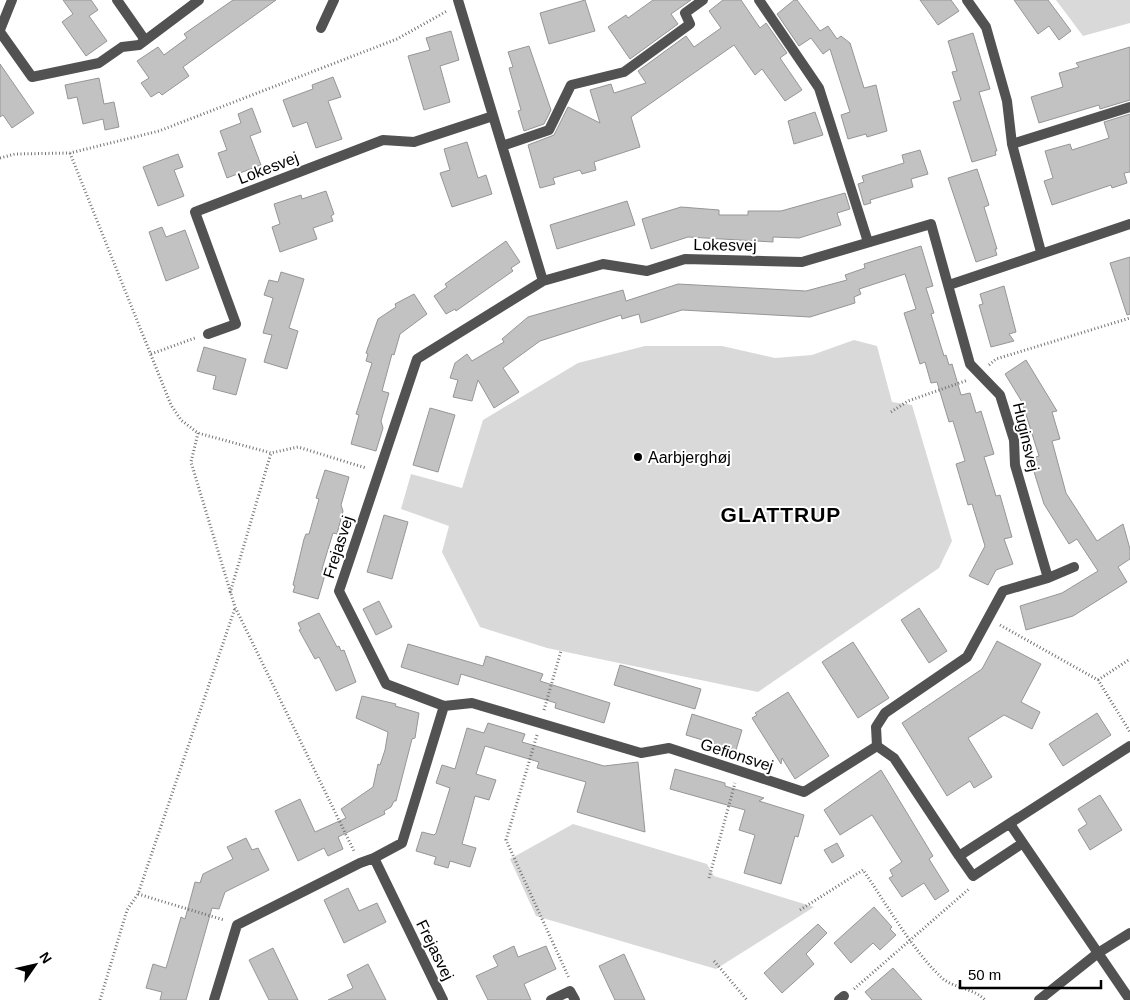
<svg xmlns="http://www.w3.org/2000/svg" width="1130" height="1000" font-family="Helvetica,sans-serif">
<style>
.green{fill:#d9d9d9}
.building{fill:#c2c2c2;stroke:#969696}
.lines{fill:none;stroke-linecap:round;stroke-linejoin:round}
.path{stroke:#747474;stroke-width:3;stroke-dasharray:1 2.5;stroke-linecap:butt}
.service{stroke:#525252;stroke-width:10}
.minor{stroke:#525252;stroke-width:10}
.tertiary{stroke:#525252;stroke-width:10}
.poi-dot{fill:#000;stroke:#fff;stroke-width:2}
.labels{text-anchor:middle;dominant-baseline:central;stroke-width:4;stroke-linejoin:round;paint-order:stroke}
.street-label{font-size:16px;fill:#000;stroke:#fff}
.poi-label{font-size:16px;fill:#000;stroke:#fff;text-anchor:start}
.district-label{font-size:21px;font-weight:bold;letter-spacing:1px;fill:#000;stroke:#fff}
</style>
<rect width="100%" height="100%" fill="#fff"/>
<path class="green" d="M1056,0h74v23l-47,13z
M854,340l23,6 15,56 20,3 40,136 -13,27 -181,124 -211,-44 -67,-21 -38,-75 7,-26 -48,-17 10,-35 51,14 21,-68 95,-57 67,-17h77l53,12 37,-3z
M573,824l134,40 7,12 100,31 -98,62 -180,-53 -26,-57z"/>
<path class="building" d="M63,0h28l7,10 -9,6 18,25 -21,15 -24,-34 11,-8z
M233,0h43l-93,67 6,9 -27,19 -3,-3 -8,5 -10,-14 8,-5 -12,-17 21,-14 6,8 23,-17 -3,-4z
M585,0l10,31 -46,13 -9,-31z
M653,0h38l-20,14 7,10 -48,35 -22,-32 18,-12 2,3z
M723,0h18l19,28 6,-5 21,30 -7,5 22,32 -17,11 -23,-32 -7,6 -21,-30 -103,72 9,30 -46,15 2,8 -14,4 -2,-4 -27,8 2,6 -15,4 -12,-43 26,-10 14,-28 32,16 -10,-33 21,-6 3,9 32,-10 -8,-12 48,-35 8,11 27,-19 -12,-17z
M794,0h3l23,31 8,-5 9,13 4,-3 9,7 14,45 12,-3 11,46 -20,6 -1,-3 -18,5 -7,-24 9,-3 -20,-63 -7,5 -12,-16 -12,8 -22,-32z
M920,0h31l8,11 -21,14z
M1014,0h34l23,31 -12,9 -10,-14 -11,8z
M451,31l8,29 -19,6 10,36 -26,8 -16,-54 22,-6 -4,-12z
M973,33l17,56 -11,3 18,59h-2l1,4 -24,7 -19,-60 8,-2 -9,-28 5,-1 -9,-30z
M529,46l22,64 -7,14 -20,7 -6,-20 3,-1 -12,-42 4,-1 -5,-15z
M1130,47v53l-30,9 -1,-4 -60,18 -8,-26 32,-10 -4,-14 20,-6 -3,-4z
M0,64l34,49 -22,15 -9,-13 -3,2z
M333,77l8,20 -13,4 14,38 -26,9 -9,-26 -14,5 -10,-27 30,-11 -1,-4z
M99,78l5,26 10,-2 5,25 -14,3 -2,-11 -20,5 -6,-27 -9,2 -3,-14z
M252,108l9,24 -11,4 11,29 -34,13 -9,-25 9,-3 -7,-19 21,-8 -3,-9z
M815,112l8,23 -29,9 -6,-23z
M1130,114v58l-6,1 3,10 -15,5 -1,-3 -59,20 -8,-24 9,-3 -8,-27 25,-7 2,6 37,-12 -5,-16z
M467,142l11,36 8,-3 6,19 -40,13 -12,-34 10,-3 -6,-21z
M920,150l8,24 -17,5 2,8 -43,13 1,3 -7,2 -6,-21 6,-2 -2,-6 42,-13 -2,-8z
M178,154l5,13 -9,3 10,26 -26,10 -15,-39z
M977,169l12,36 -5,2 13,42h-2l2,6 -21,7 -28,-84z
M326,191l8,23 -3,2 2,5 -20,7 4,11 -37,13 -8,-25 8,-3 -6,-20 27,-9 1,4z
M845,193l5,16 -13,4 4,12 -42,13 -26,-1v5l-85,-5 -37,12 -9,-30 39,-12 38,3v5h29v-4h33z
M627,201l8,24 -78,24 -7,-24z
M162,227l4,10 19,-7 14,38 -33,13 -17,-49z
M506,241l14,21 -9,6 2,3 -57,40 -1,-2 -9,5 -12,-18 13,-9 -2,-3z
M921,246l12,40 -7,2 8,25 -3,1 13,42 2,-1 3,10 3,-1 9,31 9,-2 6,20 5,-2 13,43 -10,3 12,39 4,-1 12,42 -8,2 9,25 -17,6 -8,15 -19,-9 16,-30 -13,-42 -4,1 -12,-41 9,-3 -12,-40 -4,1 -12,-40 -6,1 -6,-21 -5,2 -16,-51 12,-4 -11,-35 -46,15 2,5 -7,3 1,6 -45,14 -128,-7 -41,13 -2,-9 -17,5 -1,-4 -81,26 -37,27 16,24 -25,16 -16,-28 -6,21 -19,-4 5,-17 -8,-2 5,-15 12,-9 5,7 32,-19 -2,-3 26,-22 95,-27 3,11 52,-17 128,7 41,-11 -2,-5 20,-7 -1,-4z
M1130,257v57l-3,1 -17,-52z
M281,272l23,7 -15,49 9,3 -11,38 -23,-7 8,-27 -9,-2 10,-35 -9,-3 5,-15 9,2z
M1004,286l12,46 -7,2 5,7 -23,6 -12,-42 4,-1 -3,-10z
M414,294l13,20 -27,20 -6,21 -2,-1 -10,37 7,2 -8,28 2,7 -7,23 -25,-7 8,-29 -3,-1 16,-51 -6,-2 2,-7 -2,-1 12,-34 18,-12 -1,-3z
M204,347l42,12 -10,36 -23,-6 3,-13 -19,-5z
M1026,360l31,51 -5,1 8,27 -8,2 14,52 31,48 26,-17 7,25v10l-12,8 9,15 -54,34 -47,14 -6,-24 42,-13 36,-22 -21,-32 -8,5 -25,-40 -14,-45 9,-3 -17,-54 -17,-28z
M430,408l25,7 -17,57 -25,-7z
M325,470l24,7 -8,28 2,6 -6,23 -4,-1 -11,36 3,6 -7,24 -25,-7 2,-6 -2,-1 11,-46 2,-5h3l10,-35 -3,-1z
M384,515l24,7 -16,57 -25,-7z
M379,601l13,26 -16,8 -13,-26z
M919,608l28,43 -18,12 -28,-43z
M319,613l18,34 2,-1 2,5 3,-1 12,32 -20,9 -17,-34 -4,2 -16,-29 2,-1 -3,-6z
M997,641l44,23 -20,38 19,10 -8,17 -28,-14 -36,23 24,39 -18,11 -4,-7 -23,15 -45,-73 80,-54z
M853,642l36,56 -31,20 -36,-56z
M408,644l75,22 3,-10 57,18 -3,7 70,22 -6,20 -49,-15 1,-5 -95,-29 -3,11 -57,-18z
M620,665l81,24 -6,20 -81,-24z
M788,692l41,64 -34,23 -13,-21 -1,6 -29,-46 5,-3 -2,-2z
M362,696l34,8 -1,2 24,7 -4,25 -3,1 -16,62h-2l-3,6 -7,4 1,3 -47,23 5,12 -15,7 -4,-8 -26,13 -23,-50 25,-12 15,33 31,-14 -5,-9 32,-22 5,-23 2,1 5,-15 3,-18 -32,-14z
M1097,713l14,22 -48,31 -14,-22z
M692,714l50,16 -6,20 -50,-15z
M488,723l37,11 -3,8 82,24 34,-4 7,70 -68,-20 9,-30 -49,-14 2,-6 -54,-16 -9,28 20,6 -7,20 -14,-4 -13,48 14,4 -6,19 -20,-6 -2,7 -14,-4 2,-7 -20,-6 6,-19 12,3 2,-2 14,-45 -14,-5 6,-18 13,4 12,-41 17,5z
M675,769l50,14v3l39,12 -5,3 45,14 -6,22 -3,-1 -14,48 -37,-11 11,-38 -16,-5 6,-20 -75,-21z
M881,770l52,86 -4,3 20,32 -14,9 -11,-17 -22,14 -13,-19 4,-2 -3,-6 12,-8 -30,-47 -32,20 -16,-25z
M1100,795l22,35 -32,20 -12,-20 9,-6 -9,-15z
M246,838l6,12 6,-2 11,22 -44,22 -6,17 -7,-1 -26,92h-26l2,-8 -16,-4 7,-24 13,4 15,-51 4,2 10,-37 5,1 3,-9 30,-15 -6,-12z
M837,843l7,13 -12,7 -8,-13z
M348,888l11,23 18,-8 9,19 -42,21 -20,-43z
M874,907l18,20 -2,2 6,6 -16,15 -7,-7 -22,20 -17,-20z
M818,924l9,9 -21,21 8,10 -32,29 -18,-20z
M514,946l4,11 28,-11 10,23 -32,15 7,16h-43l-12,-24 22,-10 -5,-10z
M273,948l25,52h-29l-20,-40z
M624,954l21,46h-30l-16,-34z
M368,964l18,36h-58l25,-12 -6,-13z
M893,968l29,32h-50l-7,-8z"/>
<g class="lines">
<path class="path" d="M70,153l101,252 10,15 17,13 73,20 27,-6 68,21
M0,158l15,-4 55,-1 89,-22 238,-92 50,-28
M151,354l44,-16
M989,365l7,-6 134,-41
M891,412l17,-11 60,-21
M198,433l-7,29 44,145 119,244
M230,593l41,-140
M1000,625l98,55 32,52
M1098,680l32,-21
M544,710l17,-59
M537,735l-31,105 63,138
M709,878l26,-95
M138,894l86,26
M800,910l63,-40c23,33 49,80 79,108 13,11 32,10 43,22
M714,961l33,39
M854,989l116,-101
M100,1000l27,-90 11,-16 97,-286"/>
<path class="service" d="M117,0l28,40
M321,28l13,-28"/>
<path class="minor" d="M458,0l85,281 60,-17 44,7 38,-12 117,3 129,-38 39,140 30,31 14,45 1,25 33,113
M759,0l60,88 49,154
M967,0l19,27 21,74 5,43 29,108
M0,30l12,-30
M0,32l32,45 67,-14 23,-16 17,-2 60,-45
M1012,144l118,-37
M502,146l47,-16 22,-45 53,-13 66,-48 -5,-11 18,-13
M949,285l181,-61
M208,334l28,-10 -41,-112 188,-72 31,2 79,-26
M444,706l28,-3 169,50 28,-5 135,44 73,-46 17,12 65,98 171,-110
M877,746l-1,-19 9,-14 82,-56 36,-66 45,-13 26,-11
M1010,824l120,176
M959,856l14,20 50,-33
M214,1000l23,-75 123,-62 14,-5
M443,1000l-69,-142 28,-15 42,-137 -58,-22 -47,-93 78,-232 126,-78
M551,1000l19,-9 5,9
M839,1000l5,-4"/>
<path class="tertiary" d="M1039,1000l59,-47 32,-20"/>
</g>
<circle class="poi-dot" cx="638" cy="457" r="5"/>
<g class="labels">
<g class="street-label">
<text transform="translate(268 168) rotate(-21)">Lokesvej</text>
<text transform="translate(725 245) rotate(1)">Lokesvej</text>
<text transform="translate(1026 437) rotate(77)">Huginsvej</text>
<text transform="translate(338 547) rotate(-72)">Frejasvej</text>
<text transform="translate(737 755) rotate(18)">Gefionsvej</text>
<text transform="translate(435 950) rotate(64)">Frejasvej</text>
</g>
<g class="poi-label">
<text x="648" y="457">Aarbjerghøj</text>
</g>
<g class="district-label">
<text x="781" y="514">GLATTRUP</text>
</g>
</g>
<g transform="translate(35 965) rotate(56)" stroke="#ffffff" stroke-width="4" paint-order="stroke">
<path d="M0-4L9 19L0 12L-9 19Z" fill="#000000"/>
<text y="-8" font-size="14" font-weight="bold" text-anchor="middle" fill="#000000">N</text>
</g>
<path d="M960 980v8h141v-8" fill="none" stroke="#000000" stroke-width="2.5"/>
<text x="968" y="980" font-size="15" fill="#000000" stroke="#ffffff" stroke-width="4" paint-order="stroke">50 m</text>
</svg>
